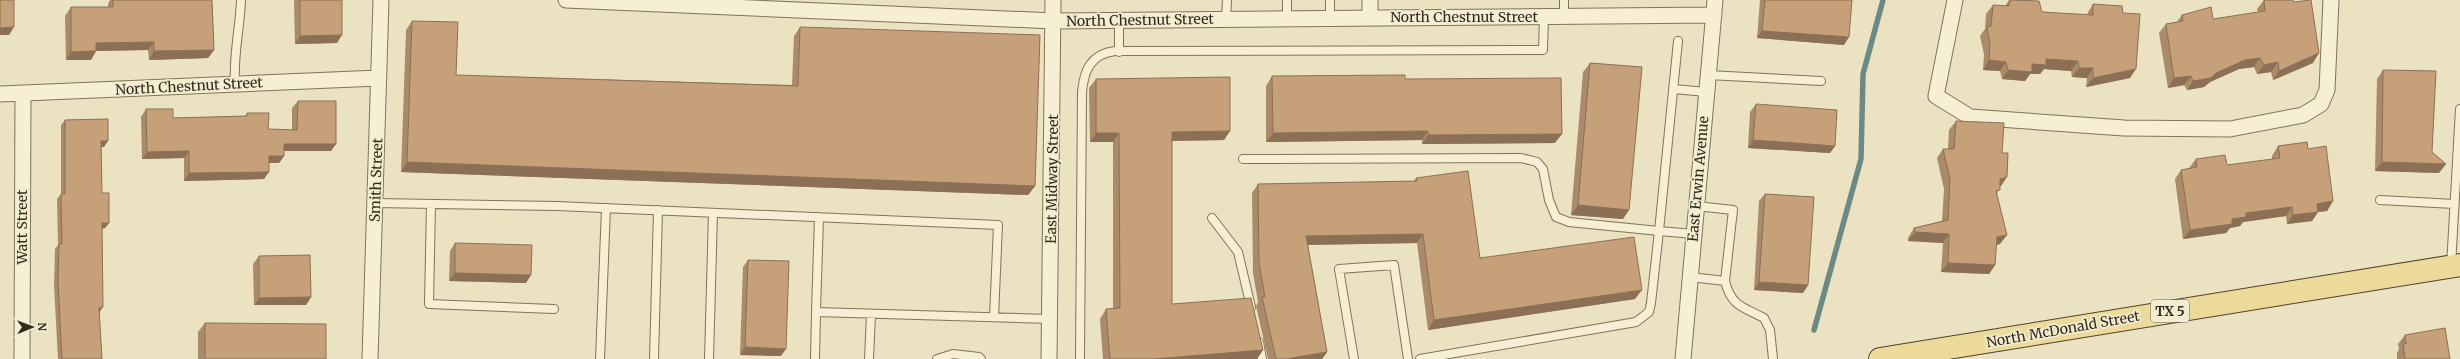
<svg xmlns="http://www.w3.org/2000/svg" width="2460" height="359" font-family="Merriweather,serif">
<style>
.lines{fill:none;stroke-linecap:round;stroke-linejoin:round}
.stream{stroke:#6b8a85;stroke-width:5.5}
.service-casing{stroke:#82735a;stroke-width:10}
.minor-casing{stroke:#82735a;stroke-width:17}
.primary-casing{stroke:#50412e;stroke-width:24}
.service{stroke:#f6efd3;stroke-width:8}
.minor{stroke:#f6efd3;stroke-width:15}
.primary{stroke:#ecda9b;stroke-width:22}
.wall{fill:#aa8a68}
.shaded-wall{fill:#8b7055}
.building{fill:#c6a079;stroke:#8b7055}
.labels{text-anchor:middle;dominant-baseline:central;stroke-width:3.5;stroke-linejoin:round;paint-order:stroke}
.shield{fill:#f2ecd0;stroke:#6c6453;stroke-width:1}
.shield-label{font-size:13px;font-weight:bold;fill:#332a1d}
.street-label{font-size:14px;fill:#332a1d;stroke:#f2ecd0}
</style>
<rect width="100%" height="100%" fill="#eae2c1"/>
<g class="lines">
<path class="stream" d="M1814,330l47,-171 2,-85 20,-74"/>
<g class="service-casing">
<path id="service" d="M1287,0v19
M1564,16v-16
M1330,18v-18
M1226,19l1,-19
M1119,20v32
M1678,41l-19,190 35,3
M1708,75l113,6
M235,84c-2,-28 5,-56 6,-84
M1674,89l32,3
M1243,159l278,-1 16,4 6,7 6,31 7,17 13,5 90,9 -8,72 -2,9 -13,10 -216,37
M2380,200l74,4
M376,203l181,3 441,19 -4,92
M431,204l-2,100 125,5
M1696,206l37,4 -8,71c6,25 18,26 39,37l6,12 3,29
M1212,218l26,34 13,55
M2451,266l9,-157
M1690,277l35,4
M816,312l3,-95
M1259,342l3,17
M600,359l6,-151
M654,359l4,-149
M709,359l4,-146
M815,359l1,-47 234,7
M869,359l2,-45
M937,359l16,-5 26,3 2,2
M1080,359l2,-267c2,-22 9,-38 33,-41l428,-1 1,-34
M1354,359l-15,-90 55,-4 14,94"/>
</g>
<g class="minor-casing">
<path id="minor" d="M566,0l488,21 660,-6
M1955,0l-19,96 34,21 154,11 106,1 73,-14 18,-11 6,-14 4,-90
M1370,18v-18
M0,94l379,-16
M22,359l1,-265
M370,359l11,-359
M1049,359l4,-359
M1683,359l32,-359"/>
</g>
<g class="primary-casing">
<path id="primary" d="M1880,359l580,-94"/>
</g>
<use href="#service" class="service"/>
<use href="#minor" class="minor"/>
<use href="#primary" class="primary"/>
</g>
<path class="wall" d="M110,0h102l2,50 -6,8 -59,2 -1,-10 -52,1 -5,9h-25l-1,-44 6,-9h37v-3z
M294,0h48l-5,43 -42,1z
M1760,0h92l-8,45 -87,-7z
M2009,0h9l24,12 45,3v-1l6,-10 37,74 -44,9 1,-9 -15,-1 -1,-6 -27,-2 -4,5h-10l-5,7 -23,-2 -2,-8 -17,-1 1,-16 -4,-18 5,-7 1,-15 7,-9 12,1z
M2264,0l49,63 -40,17 -2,-8 -14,2 -3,-7 -15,2 -29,13 -6,5 -17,3 -3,-5 -16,3 -9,-55 7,-9 11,-2 5,-7 31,4 45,-7 -1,-3z
M412,21l44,54 336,10 2,-49 6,-9 235,159 -7,9 -627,-23 5,-142z
M1590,63l33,156 -52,-4 12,-143z
M2383,70l49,82 7,21 -64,-2 2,-92z
M1272,76l133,3 150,64 -133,1v-4l-156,2v-56z
M1096,79l134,52 -6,9 -52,1v163l91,46 -6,9h-154l-3,-40 6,-10h7v-167h-23l-1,-54z
M298,101l33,50h-47v5l-5,7h-10l-5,16 -80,2v-23l-42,1 -1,-42 5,-8 27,9 72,-2 2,-3 21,16 24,1v-22z
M1756,104l79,42 -5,7 -82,-5 2,-36z
M65,120l39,27h-3l1,46 7,30 -4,5 -3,1 -3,83 3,47h-44l-4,-73 1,-37 3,-4 -1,-46 4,-5v-69z
M1956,121l46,32 -1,33h-1l-3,8 3,50 -4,1 -1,20 -6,9 -48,-2 2,-29 -35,-2v-3l6,-10 28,-7 2,-32 -7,-31 6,-9h5l1,-19z
M2278,146l30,3 25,52 -6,10 -9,1 -6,9 -25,3 -1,-8 -43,6 -3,4 -10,2 -4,5 -43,6 -8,-60 6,-9 8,-2 7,-9 31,6 45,-6v-3z
M1416,178l64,80 155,41 -207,31 -11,-87 -109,2 19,107 -5,7h-54l-12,-53 2,-4 -5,-29 -1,-80 6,-9 156,-3z
M1765,194l43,91 -5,8 -49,-3 5,-89z
M455,243l71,40 -77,-2 1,-30z
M259,256l52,41 -5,8h-52l-1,-41z
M748,260l33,96 -41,-1 3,-88z
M205,323l121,36h-128v-27z
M2405,335l45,24h-53v-6l2,-4 -1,-5z"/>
<path class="shaded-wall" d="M14,27l-5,8h-9v-7z
M1762,31l87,6 -5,8 -87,-7z
M342,35l-5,8 -42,1 5,-8z
M154,42l-6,8 -58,1 6,-8z
M214,50l-6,8 -59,2 5,-9z
M96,51l-5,9h-25l5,-8z
M2319,53l-6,10 -40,17 6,-9z
M2260,58l-6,9 -15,2 -29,13 -6,5 -17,3 6,-9 23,-8 29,-13z
M2046,59l32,2 -7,10 -27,-2 -4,5h-10l-5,7 -23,-2 6,-9 24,-6z
M1989,60l17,2 -6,9 -17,-1z
M2278,62l-7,10 -14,2 7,-9z
M2079,68h14l-6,10 -15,-1z
M2136,69l-6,9 -44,9 7,-9z
M2191,76l-7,9 -16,3 6,-10z
M1230,131l-6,9 -59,1 7,-9z
M1428,131l-6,9 -156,2 7,-9z
M1096,133h23l-6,9h-23z
M1562,134l-7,9 -133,1 6,-9z
M1753,140l82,6 -5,7 -82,-5z
M101,141h7l-4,6h-7z
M284,144h52l-5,7h-52z
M189,151l-5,7 -42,1 5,-7z
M269,156h15l-5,7h-15z
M407,162l628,24 -7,9 -627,-23z
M2382,162l64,2 -7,9 -64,-2z
M269,172l-5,7 -80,2 5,-8z
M2007,177l-6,9 -7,2 6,-9z
M2333,201l-6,10 -16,2 6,-9z
M1578,205l51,5 -6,9 -52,-4z
M2292,207l-6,9 -43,6 -3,4 -10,2 -4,5 -43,6 7,-9 42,-11 14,-6z
M2318,212l-6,9 -25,3 6,-9z
M102,223h7l-4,5 -7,1z
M1915,232l34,2 -6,9 -35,-2z
M1423,234l-6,9 -117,2 6,-9z
M2007,235l-7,9 -10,2 7,-9z
M1948,263l47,2 -6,9 -48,-2z
M455,273l76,2 -5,8 -77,-2z
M1759,282l49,3 -5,8 -49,-3z
M1642,290l-7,9 -207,31 6,-10z
M311,297l-5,8h-52l5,-7z
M103,307l-4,6v-5z
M745,347l41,2 -5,7 -41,-1z
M1263,350l-6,9h-103z
M1327,352l-5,7h-36z"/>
<path class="building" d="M0,0h14v27l-14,1z
M113,0h99l2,50 -60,1v-9l-58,1v8l-25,1v-45h42z
M300,0h42v35l-42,1z
M1765,0h87l-3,37 -87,-6z
M2010,0l29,1 3,11 51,3v-11l29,2 1,7 17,1 -4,55 -43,9v-10h-14l-1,-7 -32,-2v6l-14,-1v8l-24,-2 -2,-8 -17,-2 1,-16 -3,-17 4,-1 2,-21 16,1z
M2264,0h29l1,2 17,-2 8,53 -40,18 -1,-9 -14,3 -4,-7 -15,2 -29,13 -5,5 -18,3 -2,-5 -17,2 -8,-54 17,-3 -1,-6 29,-8 2,12 52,-8z
M412,21l46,1 -2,53 342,11 2,-59 240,8 -5,151 -628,-24z
M1590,63l52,4 -13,143 -51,-5z
M2383,70l53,1 -4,81 14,12 -64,-2z
M1405,75v4l156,-1 1,56 -134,1v-4l-155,2 -1,-57z
M1230,77v54l-58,1v172l79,-6 12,52 -109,9h-44l-4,-50 14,-1 -1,-175h-23v-54z
M298,101h38v43h-52v12h-15v16l-80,1v-22l-42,1 -1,-43h27v9l74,-2v-3h22l-1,16 29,1z
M1756,104l81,6 -2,36 -82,-6z
M108,119v22h-7l1,52h7v30h-7l1,84 -4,1 3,51h-40l-4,-78 1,-37h3l-1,-50h4v-74z
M1956,121l48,2 -2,30h6l-1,24 -7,2v11l-4,1 11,44 -10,2 -2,28 -47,-2 1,-29 -34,-2 -1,-4 34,-8 2,-41 -7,-30h11z
M2307,142l1,7 18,-3 7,55 -16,3 1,8 -25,3 -1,-8 -46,6v4l-14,2v5l-42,6 -9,-60 16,-3 -1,-8 29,-4 2,10 53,-7 -2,-12z
M1468,171l12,87 154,-21 8,53 -208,30 -11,-86 -117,2 21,116 -41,7h-10l-14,-62h3l-6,-34 -1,-79 159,-3 -1,-3z
M1765,194l49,3 -6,88 -49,-3z
M455,243l77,2 -1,30 -76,-2z
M310,255l1,42 -52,1v-42z
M748,260l41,1 -3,88 -41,-2z
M205,323l121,1v35h-121z
M2445,328l5,31h-45l-2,-15h3l-1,-9z"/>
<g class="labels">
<rect class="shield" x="2151" y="300" width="38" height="22" rx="3"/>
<g class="shield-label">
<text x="2170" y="311">TX 5</text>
</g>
<g class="street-label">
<text x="1464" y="17">North Chestnut Street</text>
<text transform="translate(1140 20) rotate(-1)">North Chestnut Street</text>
<text transform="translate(189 86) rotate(-3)">North Chestnut Street</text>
<text transform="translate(1052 179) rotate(-89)">East Midway Street</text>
<text transform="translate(1698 179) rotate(-85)">East Erwin Avenue</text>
<text transform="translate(376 180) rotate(-88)">Smith Street</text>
<text transform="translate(22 227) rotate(-90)">Watt Street</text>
<text transform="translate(2063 329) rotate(-10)">North McDonald Street</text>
</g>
</g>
<g transform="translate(32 327) rotate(89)" stroke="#f2ecd0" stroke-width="3" paint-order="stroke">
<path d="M0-3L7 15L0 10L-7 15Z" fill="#332a1d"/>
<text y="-6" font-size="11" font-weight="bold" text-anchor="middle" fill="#332a1d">N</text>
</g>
</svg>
